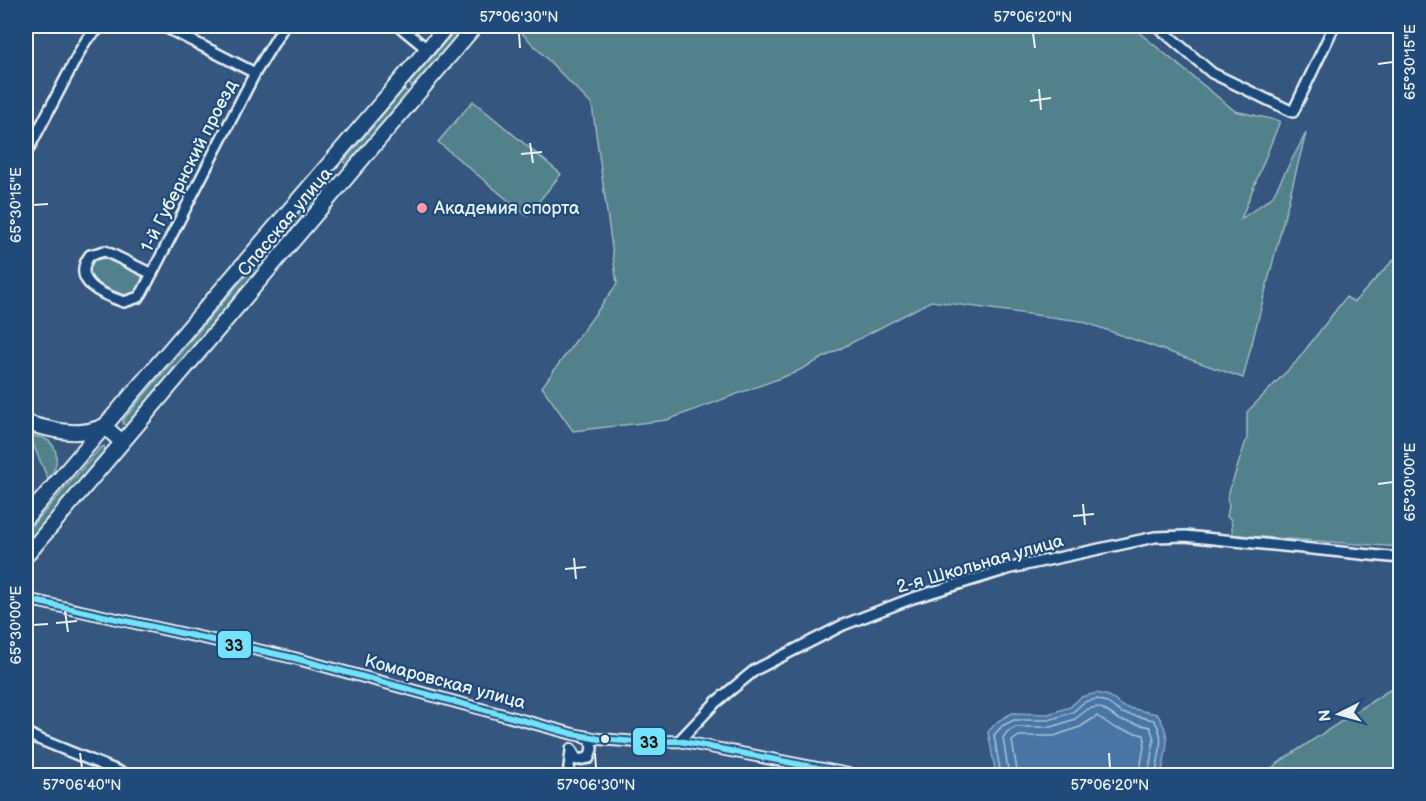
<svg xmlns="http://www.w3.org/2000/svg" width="1426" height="801" font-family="'Balsamiq Sans',sans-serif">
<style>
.green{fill:#52818b;stroke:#9db9c2;stroke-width:1.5}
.water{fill:#4a75a5;stroke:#89a7c6;stroke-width:1.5}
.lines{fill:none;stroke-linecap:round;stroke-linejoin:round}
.shore{stroke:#a9bfd7;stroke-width:1.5}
.street-casing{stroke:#e8f1f8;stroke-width:14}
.secondary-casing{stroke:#e8f1f8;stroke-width:18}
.street{stroke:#1f4a7a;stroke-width:9}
.secondary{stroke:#1f4a7a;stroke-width:14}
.bus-1-casing{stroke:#1f4a7a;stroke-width:10}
.bus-1{stroke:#73e2fa;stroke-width:6}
.ticks{fill:none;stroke:#e8f1f8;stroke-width:2}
.poi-dot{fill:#ff9aa2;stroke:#1f4a7a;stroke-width:2}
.bus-dot{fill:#e8f1f8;stroke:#1f4a7a;stroke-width:2}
.labels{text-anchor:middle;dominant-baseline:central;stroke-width:4.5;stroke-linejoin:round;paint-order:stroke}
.street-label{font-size:18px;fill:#e8f1f8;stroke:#1f4a7a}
.poi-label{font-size:18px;fill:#e8f1f8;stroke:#1f4a7a;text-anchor:start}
.line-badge{stroke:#1f4a7a;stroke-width:2}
.pale-badge-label{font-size:16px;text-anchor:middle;font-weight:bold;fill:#111}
.neatline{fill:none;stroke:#e8f1f8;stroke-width:2}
.ticks-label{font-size:15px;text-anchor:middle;fill:#e8f1f8}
</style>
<rect width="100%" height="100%" fill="#35567e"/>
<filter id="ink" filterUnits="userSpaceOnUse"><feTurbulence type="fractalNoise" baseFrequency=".0167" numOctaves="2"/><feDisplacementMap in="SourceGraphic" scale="12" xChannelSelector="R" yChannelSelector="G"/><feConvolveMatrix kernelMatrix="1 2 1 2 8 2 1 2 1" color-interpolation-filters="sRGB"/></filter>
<g filter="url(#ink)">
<path class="green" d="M459,26l7,2 -51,61 -6,-5z
M515,26h616l104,85 45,10 -39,98 31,-22 34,-64 -63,245 -162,-57 -150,-20 -137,72 -127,47 -94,11 -31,-44 75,-103 -25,-179z
M404,89l6,5 -61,71h-3l-2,-4z
M473,101l88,73 -34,42 -89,-74z
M322,186l5,2v3l-199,234 -5,-1v-4z
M1400,253v294l-167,-12 -2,-15 -4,-3 2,-11 -2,-8 20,-60v-26l49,-50 50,-65 8,5z
M104,258l34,15 4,4 1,9 -9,10c-9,0 -35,-10 -42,-17 -11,-10 -1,-22 12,-21z
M29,435c4,1 10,2 14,3 18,7 16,29 5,41z
M104,446l1,5 -72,85h-3l-2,-5 72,-83z
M1400,683v92h-137l19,-15z"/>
<path class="water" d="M1097,693l12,3 15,11 33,7c16,22 9,37 4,61h-165l-8,-43 10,-11 14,-8 36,1 22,-7 11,-10z"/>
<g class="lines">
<path class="shore" d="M1001,776l-7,-41 8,-9 12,-6h35l24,-8 11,-10 13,-3 9,3 16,11 32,7c13,18 3,36 2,56
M1009,776l-6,-38 4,-6 9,-5h36l23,-8 13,-10 9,-2 6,2 17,11 30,7 4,12 -6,37
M1018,776l-6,-35 7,-5h35l26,-9 17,-11 18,12 29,7 1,5 -6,36"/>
<g class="street-casing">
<path id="street" d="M163,26l92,47
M399,26l28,23
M1157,26l55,47 81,39 41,-86
M26,154l55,-105 6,-10 15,-13
M152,274l-47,-23 -15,4c-20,27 13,40 34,47l15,-5 4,-6 112,-218 29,-47
M26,599l268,59 279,76 26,5 39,3 41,-1 180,35
M26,732l10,6 94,38
M679,741l37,-39 39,-32 88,-45 70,-27 98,-30 144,-31 30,-1 215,22
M571,749l6,11 12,-2 3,-9 -1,-9 -8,-3
M568,776l3,-25"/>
</g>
<g class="secondary-casing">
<path id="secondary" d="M26,423c26,7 52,15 78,3l18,16
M26,518l421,-492
M26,556l449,-530"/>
</g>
<use href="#street" class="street"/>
<use href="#secondary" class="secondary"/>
<g class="bus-1-casing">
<path id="bus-1" d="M26,599l268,59 279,76 26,5 39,3 41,-1 180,35"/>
</g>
<use href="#bus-1" class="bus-1"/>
</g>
</g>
<path class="ticks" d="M519,33l1,15M1033,33l2,15M1378,64l15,-2M1039,89l2,21M1030,101l21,-3M530,143l3,20M521,154l21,-2M33,205l15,-1M1378,484l15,-2M1083,504l2,21M1073,516l21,-2M574,558l2,21M565,569l21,-2M65,611l3,21M56,623l21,-2M33,625l15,-1M80,753l2,15M595,753l1,15M1109,753l1,15"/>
<circle class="poi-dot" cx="422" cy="208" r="6"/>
<circle class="bus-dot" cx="605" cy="739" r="5"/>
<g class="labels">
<g class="street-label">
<text transform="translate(189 166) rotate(-63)">1-й Губернский проезд</text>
<text transform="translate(285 222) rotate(-50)">Спасская улица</text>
<text transform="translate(980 564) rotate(-16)">2-я Школьная улица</text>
<text transform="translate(445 682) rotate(15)">Комаровская улица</text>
</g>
<g class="poi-label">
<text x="434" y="208">Академия спорта</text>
</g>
</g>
<g class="line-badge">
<rect x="217" y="630" width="35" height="29" rx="6" fill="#73e2fa"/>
<rect x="632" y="727" width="34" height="29" rx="6" fill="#73e2fa"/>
</g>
<g class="pale-badge-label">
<text x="234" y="651">33</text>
<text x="649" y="748">33</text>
</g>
<rect width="1426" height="801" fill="none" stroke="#1f4a7a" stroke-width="66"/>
<g transform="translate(1339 714) rotate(264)" stroke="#1f4a7a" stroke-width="4.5" paint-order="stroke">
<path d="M0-4.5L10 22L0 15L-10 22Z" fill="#e8f1f8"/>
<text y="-9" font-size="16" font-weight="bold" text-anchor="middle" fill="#e8f1f8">N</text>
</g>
<rect x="33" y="33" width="1360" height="735" class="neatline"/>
<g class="ticks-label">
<text x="519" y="22">57°06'30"N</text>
<text x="1033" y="22">57°06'20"N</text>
<text transform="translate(1410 62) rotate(-90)" y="5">65°30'15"E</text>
<text transform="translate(16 205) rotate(-90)" y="5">65°30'15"E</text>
<text transform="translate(1410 482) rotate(-90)" y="5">65°30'00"E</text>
<text transform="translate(16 625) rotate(-90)" y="5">65°30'00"E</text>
<text x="82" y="790">57°06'40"N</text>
<text x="596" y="790">57°06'30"N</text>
<text x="1110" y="790">57°06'20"N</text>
</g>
</svg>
